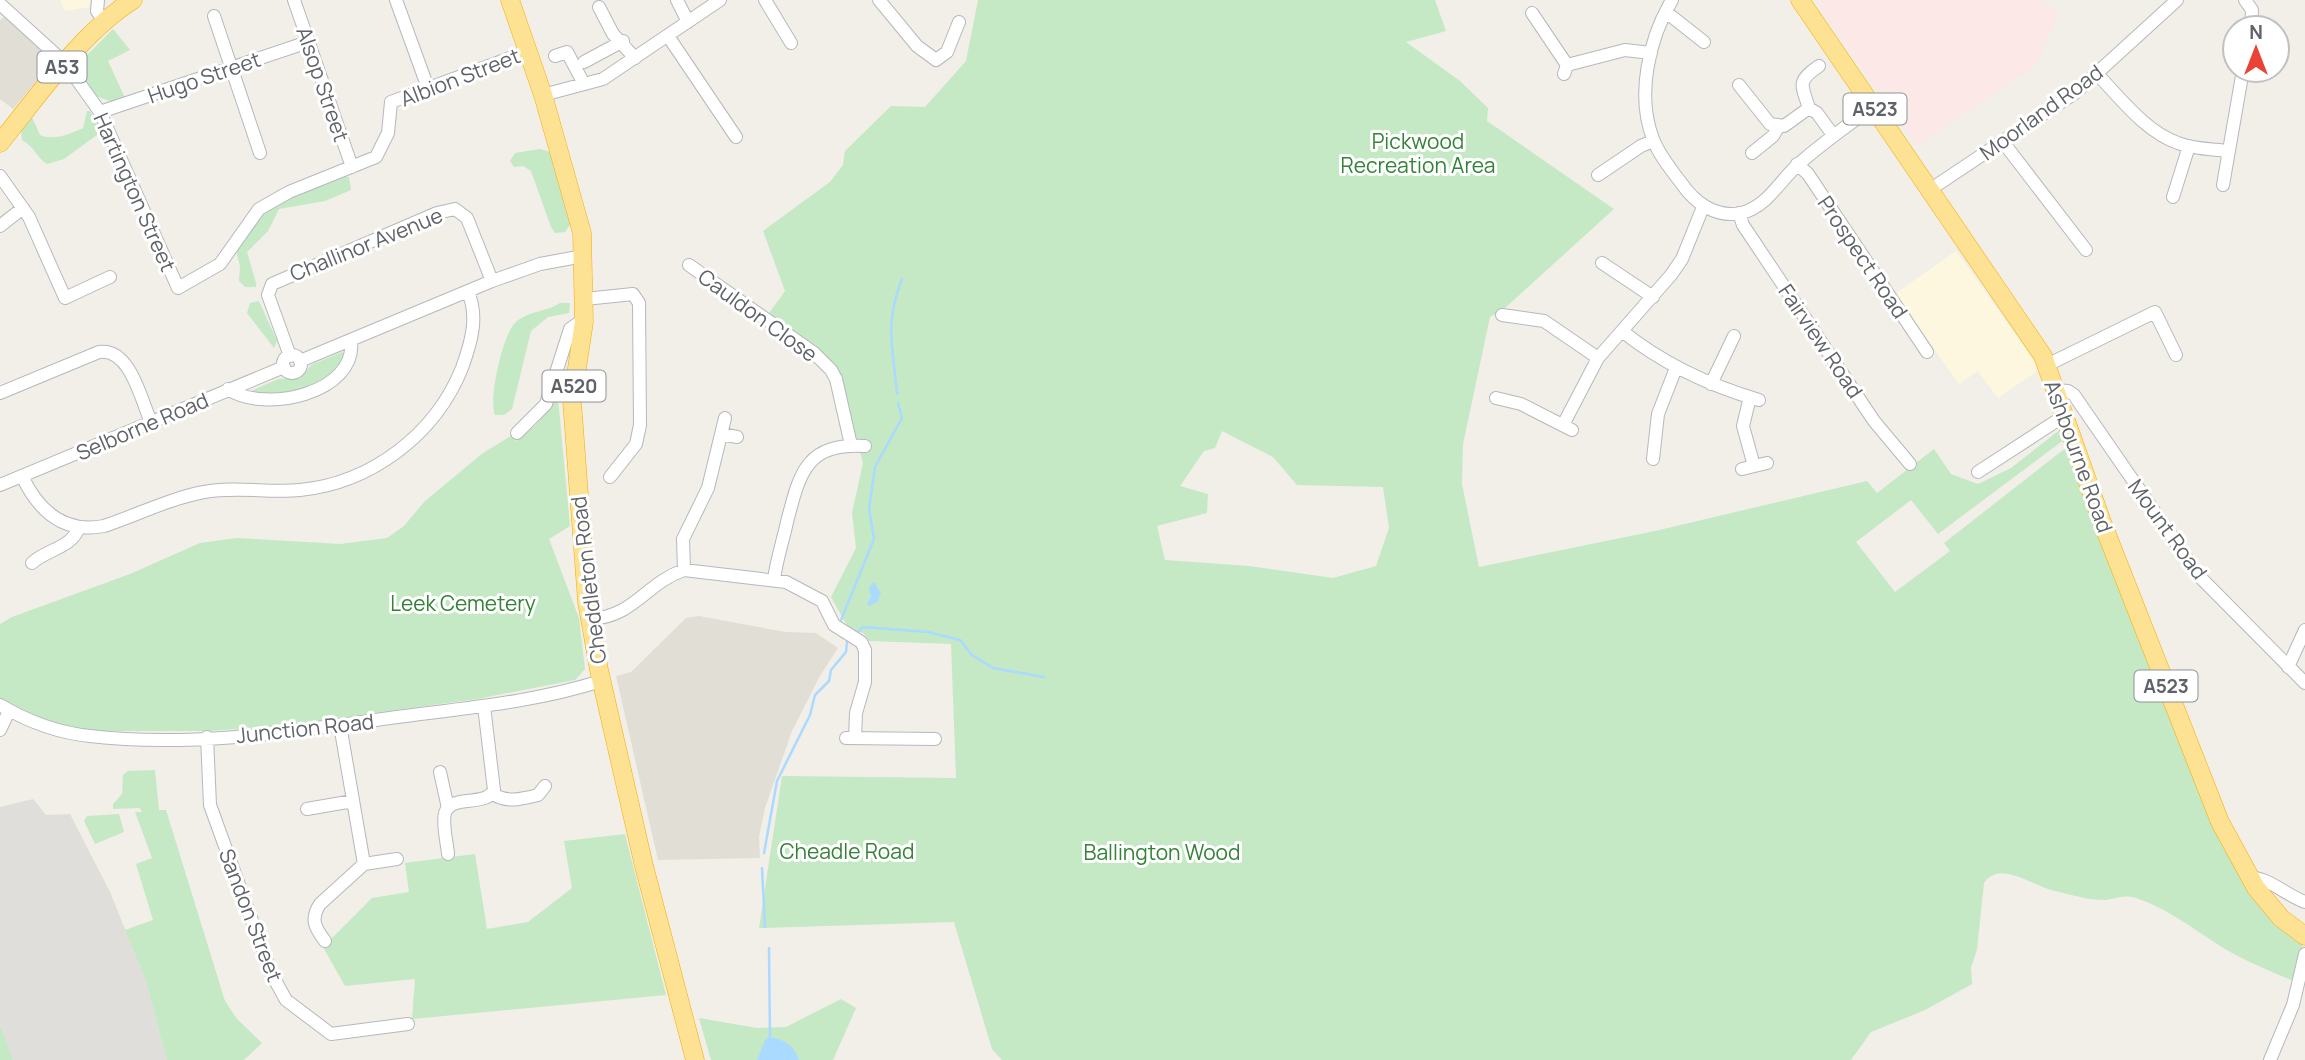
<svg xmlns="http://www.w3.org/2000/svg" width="2305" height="1060" font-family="Manrope,sans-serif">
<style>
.commercial{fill:#fef7e0}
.industrial{fill:#e0deda}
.education{fill:#e1ded6}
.medical{fill:#fce8e6}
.green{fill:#c5e8c5;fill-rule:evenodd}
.water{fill:#aadaff}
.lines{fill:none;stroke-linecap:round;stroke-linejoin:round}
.stream{stroke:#aadaff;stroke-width:2.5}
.minor-casing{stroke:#b5b8bc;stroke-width:14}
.highway-casing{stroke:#f9ab00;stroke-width:19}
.minor{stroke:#fff;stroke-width:12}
.highway{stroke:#fde293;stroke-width:18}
.labels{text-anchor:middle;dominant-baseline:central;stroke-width:6;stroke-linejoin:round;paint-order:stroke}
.shield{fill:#fff;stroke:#8f9295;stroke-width:2}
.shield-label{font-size:19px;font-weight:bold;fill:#5f6368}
.street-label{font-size:21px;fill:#5f6368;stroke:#fff}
.park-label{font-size:21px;fill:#348238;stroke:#fff}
</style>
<rect width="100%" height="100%" fill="#f1efe8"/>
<path class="commercial" d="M60,0h30l-1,7 -24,4z
M1956,251l84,118 -42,29 -20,-27 -19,13 -64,-90z"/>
<path class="industrial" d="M33,799l13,16 24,-1 40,78 36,89 21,79h-154l-13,-36v-217z"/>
<path class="education" d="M4,17l46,40 -1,9 -36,43 -13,-10v-79z
M699,616l86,16 31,1 22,15 -18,28 -28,55 -27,77 -6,29 1,21 -102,2 -42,-184 15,-4 55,-54z"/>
<path class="medical" d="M1821,0h219l18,12 -18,47 -8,9 -115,78 -96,-135z"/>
<path class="green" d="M978,0h457l11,31 -40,11 54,39 28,27 -1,13 127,88 -109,99 -15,9 -27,127 -1,40 17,83 176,-36 212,-50 10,12 57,-44 17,25 27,10 33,-16 50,-39 4,10 -127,95 -27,-34 -55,42 39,50 55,-41 -6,-8 123,-96 133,346 75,129 28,23 -7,18 -2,18c-24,-10 -47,-19 -69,-32 -29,-18 -56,-40 -89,-51 -13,-4 -20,1 -32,2 -16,0 -36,-6 -53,-10 -21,-6 -52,-30 -67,-7l-7,66 -6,19 1,16 -47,26 -54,22 -20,28h-849l-10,-11 -38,-127 -195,6 23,-152 174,2 -5,-134 -82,-3 -6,-8 -14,-4 -18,-32 25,-49 -4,-35 11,-50 -23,-86 -73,-61 18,-25 -22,-60 67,-49 13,-17 2,-14 46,-45 34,1 41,-46zM1222,431l51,26 24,28 86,2 6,41 -13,38 -43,12 -84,-12 -84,-6 -8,-34 50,-13 1,-19 -28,-8 24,-35 11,-3z
M113,29l17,21 -22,11 17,37 -13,4 -16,-6 -20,-30z
M87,111h3l11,21 -37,27 -17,5c-11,-7 -12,-17 -25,-24l-1,-10 11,-13 8,18c14,6 30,-1 43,-7z
M540,149l10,3 21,71 -6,9 -10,1 -4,-6 -20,-56 -8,-5 -9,1 -4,-6 5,-8z
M344,176l5,1 2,13 -26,11 -46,8 -11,22 -21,21 9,31v4h-11l-6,-6 1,-15 -4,-15 22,-38 21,-13z
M259,301l18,40 -3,7 -27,-35 3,-10z
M560,303h10l-1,10 -21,4 -17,14 -19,78 -8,6h-9c-7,-14 8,-83 21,-93 12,-11 30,-10 44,-19z
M342,352l4,2c-28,43 -56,40 -102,40l34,-15 22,-1 11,-13z
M558,398l12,128 -21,13 30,79 6,51 -10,11 -98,19 -199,27 -68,5h-121l-42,-10 -47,-23v-74l12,-7 118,-43 70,-31 37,-5 103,6 47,-6 17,-12 21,-25 58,-48 28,-17 5,5 20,-16z
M155,770l4,40h7l59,191 12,18 25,24 -18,17h-77l-21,-79 -21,-51 28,-10 -17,-56 16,-6 -17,-46h7l-2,-4 -27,1v-5l9,-10 1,-19 5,-4z
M119,814l5,18 -29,12 -11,-23 3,-5z
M625,834l41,161 -254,24 3,-40 -70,7 -22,-39 49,-49 37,-6 -4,-29 70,-9 12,75 41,-7 44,-34 -8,-47z
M841,999l15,9 -23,52h-122l-12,-42 58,10 29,-1z
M0,1024l13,36h-13z"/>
<path class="water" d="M874,582l7,11 -4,9 -8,4 -2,-2 4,-8 -2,-9z
M770,1037c15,3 24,8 29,23h-42l8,-20z"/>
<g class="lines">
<path class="stream" d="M897,394c-4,-48 -13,-69 5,-115
M841,620l33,-81 -5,-30 6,-42 27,-49 -4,-15
M859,631l4,-4 65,5 32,8 12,15 21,13 51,9
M764,853l13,-72 33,-66 5,-20 14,-14 2,-11 15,-18 1,-10
M762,868l3,59
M769,948l1,90"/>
<g class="minor-casing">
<path id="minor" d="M98,0l-1,11 8,12
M294,0l58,167
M396,0l32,88
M677,0l11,22
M765,0l26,43
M879,0l38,46 19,14 11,-8 12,-30
M1672,0c-23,39 -36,95 -19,139 6,16 19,32 29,45 13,19 34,34 59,29 27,-6 40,-35 60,-51 23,-20 48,-38 72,-55
M2245,0l7,10 -1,18
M0,4l65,59 35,49 78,176 42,-24 39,-55 30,-17 87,-35 12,-24 3,-31 138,-51
M599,7l14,27 22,24
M1666,12l38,30
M1532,13l35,52 -3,9
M214,16l46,137
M668,36l68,101
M555,56l12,-4 17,32
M584,62l39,-21
M1567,65l58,-15 26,3
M2098,75c23,24 48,57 80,68 15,6 33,6 50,8
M1739,85l31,39 14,2 25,-18 8,5 16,22
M543,95l60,-16 117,-79
M1809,108c-8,-24 -12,-27 10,-42
M100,112l208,-70
M2003,142l83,108
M1752,153l21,-17 6,-10
M1797,164l11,10 119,178
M1598,175l43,-29 12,-5
M0,176l29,41 36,81 45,-21
M2223,185l20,-115
M1931,189l144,-96 102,-93
M2173,197l16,-51
M1739,213l4,12 131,196 36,43
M0,226l23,-18
M1602,263l51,34
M689,265l125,88 17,17 5,9 15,66
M585,299l48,-5 6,9 1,122 -4,19 -26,33
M1502,315l42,6 54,37
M1622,331c41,33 86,54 137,69
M283 364a9 9 0 1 1 18 0a9 9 0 1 1-18 0Z
M290,356l-22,-61 4,-11 165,-71 18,-4 12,9 25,63
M300,361l192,-80 48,-17 43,-8
M2047,365l108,-53 21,43
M1711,384l23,-48
M228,389c37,25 129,4 123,-48
M2056,390l12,1 6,4 125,181 106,107
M0,393l99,-41c31,-5 42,48 52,70
M1750,397l-7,29 11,40
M1496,398l25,6 51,26
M1563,425l35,-67 73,-83 11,-16 21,-52
M517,433l29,-29 24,-75 14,-10
M721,434l16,3
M1653,459l5,-45 18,-46
M1742,469l25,-6
M1978,472l86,-56
M22,476c16,34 41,58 82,50 33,-11 67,-28 100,-34 32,-6 64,1 96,-2 71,-7 135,-55 162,-122 9,-25 17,-51 6,-76
M0,485l284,-118
M32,563c15,-14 40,-15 47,-36
M684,570l-1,-31 25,-51 17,-70
M774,580c2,-19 9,-39 13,-58 13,-50 19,-79 78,-76
M590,619c44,-2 56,-36 94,-49l102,12 36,19 12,24 27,17 4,8v32l-9,31 -1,25
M2288,667l17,-37
M0,705c27,16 59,28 90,31 101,12 207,-5 307,-19 69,-9 138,-15 204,-36
M340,725l24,139
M0,730l9,-19
M207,737l3,68 61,168 15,27 45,34 77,-10
M846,738l89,1
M440,772l8,36
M493,794c14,9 29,5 45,1l7,-9
M307,809l46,-8
M448,854c-1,-12 -6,-30 -3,-41 7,-20 40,-5 49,-23l-10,-84
M2248,877c22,1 36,17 57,25
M325,941c-10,-13 -15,-22 -5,-37l44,-40 33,-5
M2270,1060l23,-55 12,-51"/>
</g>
<g class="highway-casing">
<path id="highway" d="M510,0l33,95 39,138 2,89 -12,79 15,201 12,68 45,196 51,194
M1800,0l243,356 59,166 118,300 36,66 25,30 24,18
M0,143c38,-47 82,-111 133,-143"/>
</g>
<use href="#minor" class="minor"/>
<use href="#highway" class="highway"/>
</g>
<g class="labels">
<g class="shield">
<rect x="37.5" y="51.5" width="49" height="31" rx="5"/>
<rect x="1843.5" y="93.5" width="63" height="31" rx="5"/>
<rect x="542.5" y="370.5" width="63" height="31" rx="5"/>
<rect x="2134.5" y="670.5" width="63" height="31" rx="5"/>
</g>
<g class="shield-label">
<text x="62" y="67">A53</text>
<text x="1875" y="109">A523</text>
<text x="574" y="386">A520</text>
<text x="2166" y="686">A523</text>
</g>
<g class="street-label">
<text transform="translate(204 77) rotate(-19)">Hugo Street</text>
<text transform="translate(460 77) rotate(-21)">Albion Street</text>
<text transform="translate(323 84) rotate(71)">Alsop Street</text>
<text transform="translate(2041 112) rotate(-36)">Moorland Road</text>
<text transform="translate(135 192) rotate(66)">Hartington Street</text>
<text transform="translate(366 244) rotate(-22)">Challinor Avenue</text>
<text transform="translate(1863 257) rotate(56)">Prospect Road</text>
<text transform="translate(758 315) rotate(36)">Cauldon Close</text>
<text transform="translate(1821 341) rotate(56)">Fairview Road</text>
<text transform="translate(142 426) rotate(-23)">Selborne Road</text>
<text transform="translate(2079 456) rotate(70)">Ashbourne Road</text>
<text transform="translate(2168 529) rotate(54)">Mount Road</text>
<text transform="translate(588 580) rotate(-97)">Cheddleton Road</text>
<text transform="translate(305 728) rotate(-6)">Junction Road</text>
<text transform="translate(251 915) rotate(69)">Sandon Street</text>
</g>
<g class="park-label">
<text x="1418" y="141">Pickwood<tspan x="1418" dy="24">Recreation Area</tspan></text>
<text x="463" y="603">Leek Cemetery</text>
<text x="847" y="851">Cheadle Road</text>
<text x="1162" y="852">Ballington Wood</text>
</g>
</g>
<g transform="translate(2256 49)"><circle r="33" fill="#ffffff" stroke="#bfc1c3" stroke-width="2"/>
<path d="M0-5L12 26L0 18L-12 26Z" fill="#ea4335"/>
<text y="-10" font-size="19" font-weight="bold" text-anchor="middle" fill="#5f6368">N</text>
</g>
</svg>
